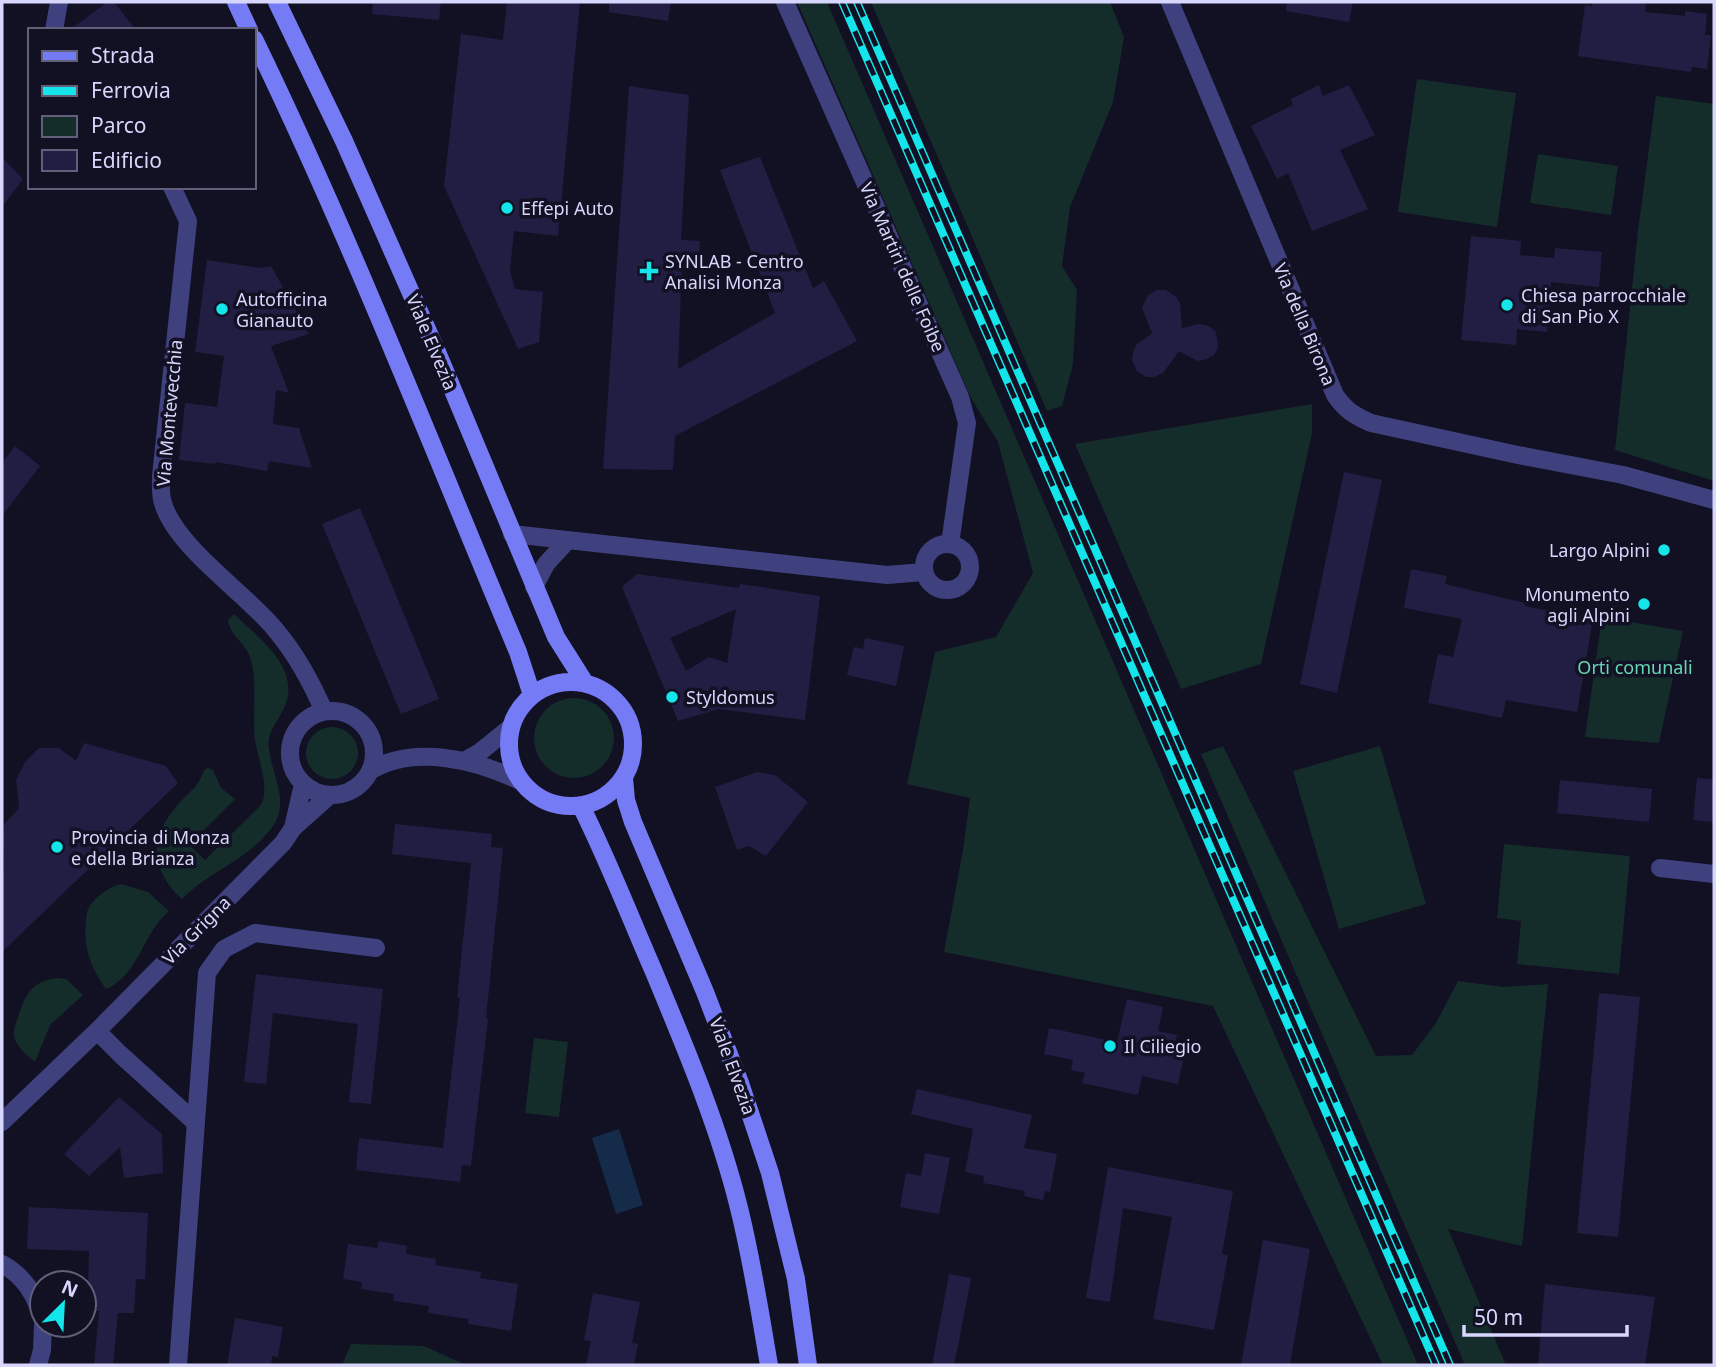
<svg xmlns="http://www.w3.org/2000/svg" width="1716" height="1367" font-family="'Noto Sans',sans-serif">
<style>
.green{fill:#142d2a}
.water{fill:#142c49}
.building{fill:#221e43;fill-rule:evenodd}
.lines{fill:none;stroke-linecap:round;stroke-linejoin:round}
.minor{stroke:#3f417e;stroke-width:18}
.tertiary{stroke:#3f417e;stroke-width:18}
.secondary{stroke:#757bf4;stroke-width:18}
.rail-casing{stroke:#13e5ea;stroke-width:8}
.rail{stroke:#121023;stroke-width:5;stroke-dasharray:16;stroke-linecap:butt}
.poi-dot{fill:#13e5ea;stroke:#121023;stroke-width:2.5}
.labels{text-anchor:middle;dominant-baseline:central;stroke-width:7;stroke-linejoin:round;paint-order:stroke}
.poi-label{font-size:18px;fill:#d7d6fc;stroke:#121023;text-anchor:start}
.street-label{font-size:18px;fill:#d7d6fc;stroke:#121023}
.park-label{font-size:18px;fill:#67d6b2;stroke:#121023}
</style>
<rect width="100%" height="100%" fill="#121023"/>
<path class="green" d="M797,2h30l591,1363h-35l-170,-359 -269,-54 19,-102 7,-52 -63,-14 28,-132 61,-15 37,-64 -35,-131 -27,-44z
M871,2h239l14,35 -11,65 -43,105 -8,59 15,24 -4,74 -11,42 -15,5z
M1417,79l99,14 -19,134 -99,-15z
M1656,96l58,8v377l-99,-31 23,-219z
M1538,154l80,12 -7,49 -81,-12z
M1312,404v29l-51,231 -80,25 -106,-245z
M234,614c25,24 70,56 49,96 -6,13 -17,24 -14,39 3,27 21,52 4,77 -24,34 -64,45 -91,73 -30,-27 -34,-59 -7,-91 11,-14 24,-20 29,-38l4,-2 5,2 8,18 14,11 -46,46 16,15 56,-55c9,-17 -3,-46 -6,-65 -3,-24 3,-61 -5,-83 -4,-13 -21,-23 -22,-37z
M1602,617l81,14 -24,112 -74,-6z
M534 738a40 40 0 1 1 80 0a40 40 0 1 1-80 0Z
M306 753a26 26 0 1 1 52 0a26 26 0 1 1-52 0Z
M1223,746l153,310 36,-1 24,-32 22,-42 46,6 44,-3 -26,262 -74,-17 58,136h-41l-264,-611z
M1380,746l46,158 -87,25 -46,-158z
M1504,844l126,12 -11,118 -102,-10 4,-43 -24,-3z
M121,884l27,8 21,19c-26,21 -29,63 -63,78 -18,-26 -24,-44 -19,-77 5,-13 21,-25 34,-28z
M57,978l9,1 17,16 -33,30 -15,37c-7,-6 -20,-16 -21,-26 -1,-7 3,-16 5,-22 7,-21 14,-33 38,-36z
M534,1038l34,4 -9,75 -34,-4z
M351,1344l73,2 42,19h-124z"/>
<path class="water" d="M619,1129l24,76 -27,9 -24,-76z"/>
<path class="building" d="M107,2h7l22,28h-66z
M373,2h68l-2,18 -67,-6z
M507,2h73l-22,234 -44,-5 -4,40 5,18 28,3 -4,50 -21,7 -74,-163 17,-152 42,6z
M609,2h62l-3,19 -59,-9z
M1287,2h66l-4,20 -63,-11z
M1593,2h42l11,2 -1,8 40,4v-5l22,3 -2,21h6l-4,34 -15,-2 -1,5 -113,-16 7,-51 7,1z
M1319,85l4,11 26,-11 26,50 -35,15 28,59 -56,22 -24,-58 -11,6 -26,-53 42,-21 -2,-6z
M629,86l60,9 -8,145 19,1 -1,20 -17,1 -4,107 97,-56 -55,-143 40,-13 53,131 11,-7 33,60 -182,95 -2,34 -70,-1z
M2,157l21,22 -21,28z
M1471,236l50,5 -1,14 34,3 1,-10 47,4 -3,35 -48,-5 -4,50 -30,-3 -1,16 -55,-5z
M207,260l54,8 10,-2 38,68 -38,12 18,47 -13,-3 -3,34 26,4 13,40 -43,-7 -2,10 -51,-9 -1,2 -36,-4 6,-57 32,4 7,-51 -29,-4z
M1157,290h9l10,7 4,6 2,25 17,-4 10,2 7,6 2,15 -4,8 -7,4 -9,2 -19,-10 -16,22 -9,4h-8l-9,-6 -5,-11 1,-8 3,-7 16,-12 -10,-25 6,-13z
M15,446l25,20 -38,50v-53z
M1344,472l38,8 -45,213 -37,-9z
M360,508l79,191 -38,15 -79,-190z
M1411,569l36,7 -2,8 80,19 -1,3 69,13 -16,93 -71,-12 -4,18 -74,-15 10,-49 15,3 9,-38 -58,-11z
M637,574l102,14 1,-4 80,12 -15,124 -87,-11 -40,12 -56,-134zM736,609l-9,54 -18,-6 -23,14 -16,-33z
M865,638l39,8 -8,40 -49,-11 7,-28 9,2z
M84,743l82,23 12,17 -176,169v-82l2,-2 -2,-41 17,-19 -3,-28 9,-18 14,-14h20l17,13z
M757,772l18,3 33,27 -42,54 -17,-10 -12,4 -22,-63z
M1697,778l17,1v43l-21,-2z
M1560,780l92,9 -3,33 -92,-9z
M395,824l97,10 -1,13 12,1 -17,171h2l-17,147 -9,-1 -2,17 -104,-12 3,-32 84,10 17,-150h-3l14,-135 -79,-9z
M256,974l127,15 -12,115 -22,-2 9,-78 -85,-11 -7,71 -22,-2z
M1599,993l41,4 -22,240 -41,-4z
M1127,999l36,8 -5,24 19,4 -3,14 11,2 -7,33 -36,-8 -4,19 -56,-12 3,-10 -14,-3 2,-10 -29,-6 5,-26 68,14z
M917,1089l115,26 -8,33 33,6 -7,38 -5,-1 -2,9 -19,-4 1,-5 -42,-8 1,-7 -19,-4 8,-43 -62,-15z
M119,1097l43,37 1,39 -39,5 -4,-31 -31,29 -25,-22z
M925,1153l25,5 -11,56 -39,-7 6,-34 15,3z
M1108,1167l125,24 -11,63 6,1 -14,75 -61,-11 19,-102 -49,-9 -13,94 -24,-4z
M29,1207l119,6 -3,66h-9l-2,34h-16l-5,52h-19l5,-54h-15v-22l4,1 1,-39 -62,-2z
M1263,1240l47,9 -20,116h-49z
M379,1241l28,5 -1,8 30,5 -1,6 46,7 -1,6 38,6 -7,47 -43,-7 1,-5 -41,-6 1,-7 -36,-5 1,-7 -33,-5 1,-7 -19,-3 5,-35 29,4z
M949,1274l22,4 -13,68 -4,19h-22z
M1545,1284l110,13 -10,68h-107z
M593,1293l47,9 -8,41 6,1 -4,21h-48l5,-24 -7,-1z
M235,1318l48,9 -5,30 -6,-1 -1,9h-44z"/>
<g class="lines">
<path class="minor" d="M785,2l175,395 7,26 -17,121
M1170,2l165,393c10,15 20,21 36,28l147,32 105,20 91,25
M54,30l5,-28
M172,187l16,34 -27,255c0,8 -1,19 2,27 12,43 82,90 111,125 22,26 36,52 50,83
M512,534l375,41 37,-3
M924 567a23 23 0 1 1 46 0a23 23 0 1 1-46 0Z
M534,587l12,-23 22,-24
M1660,868l54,6
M97,1031l23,23 76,69
M2,1264c22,12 33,30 40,54
M38,1365l4,-15 1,-25
M178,1365l29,-392 17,-24 31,-16 121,15"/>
<path class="tertiary" d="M290 753a42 42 0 1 1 84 0a42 42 0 1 1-84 0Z
M464,761l16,-9 31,-25
M370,771c44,-27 106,-11 150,10
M293,828l10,-44
M2,1122l95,-91 186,-188 10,-15 37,-33"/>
<path class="secondary" d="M236,2l13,28
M277,2l67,139 93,211 119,285 29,46
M254,39c97,200 178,408 264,613l14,43
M509 744a62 62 0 1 1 124 0a62 62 0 1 1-124 0Z
M624,778l2,22 7,22 72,170 35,91 30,90 26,106 12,86
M581,806c27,54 49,111 73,166 32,77 65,155 85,236 13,52 21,105 30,157"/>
<g class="rail-casing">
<path id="rail" d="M842,2l594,1363
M857,2l593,1363"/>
</g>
<use href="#rail" class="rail"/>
</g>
<g class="poi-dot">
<circle cx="507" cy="208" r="7"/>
<path d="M645.5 260.5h7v7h7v7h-7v7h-7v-7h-7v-7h7z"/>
<circle cx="1507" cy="305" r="7"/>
<circle cx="222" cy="309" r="7"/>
<circle cx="1664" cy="550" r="7"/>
<circle cx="1644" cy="604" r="7"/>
<circle cx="672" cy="697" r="7"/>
<circle cx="57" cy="847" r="7"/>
<circle cx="1110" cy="1046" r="7"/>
</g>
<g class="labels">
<g class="poi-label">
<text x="521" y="208">Effepi Auto</text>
<text x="665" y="261">SYNLAB - Centro<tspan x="665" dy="21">Analisi Monza</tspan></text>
<text x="1521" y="295">Chiesa parrocchiale<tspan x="1521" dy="21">di San Pio X</tspan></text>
<text x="236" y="299">Autofficina<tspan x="236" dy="21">Gianauto</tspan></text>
<text x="1650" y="550" text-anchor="end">Largo Alpini</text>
<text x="1630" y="594" text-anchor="end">Monumento<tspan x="1630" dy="21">agli Alpini</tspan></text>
<text x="686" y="697">Styldomus</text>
<text x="71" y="837">Provincia di Monza<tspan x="71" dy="21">e della Brianza</tspan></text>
<text x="1124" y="1046">Il Ciliegio</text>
</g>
<g class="street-label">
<text transform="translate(903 267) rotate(66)">Via Martiri delle Foibe</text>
<text transform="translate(1305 324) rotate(67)">Via della Birona</text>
<text transform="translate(432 342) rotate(67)">Viale Elvezia</text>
<text transform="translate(169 413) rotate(-85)">Via Montevecchia</text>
<text transform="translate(196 930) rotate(-45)">Via Grigna</text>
<text transform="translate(733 1066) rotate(70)">Viale Elvezia</text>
</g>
<g class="park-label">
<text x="1635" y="667">Orti comunali</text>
</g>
</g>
<rect width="1716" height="1367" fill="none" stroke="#d7d6fc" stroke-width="7"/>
<rect x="28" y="28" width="228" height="161" fill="#121023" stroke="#615f7a" stroke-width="2"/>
<rect x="42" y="51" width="35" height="10" fill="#757bf4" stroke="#615f7a" stroke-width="2"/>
<text x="91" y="63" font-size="21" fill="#d7d6fc">Strada</text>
<rect x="42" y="86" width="35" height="10" fill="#13e5ea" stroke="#615f7a" stroke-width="2"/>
<text x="91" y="98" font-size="21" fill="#d7d6fc">Ferrovia</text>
<rect x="42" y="116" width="35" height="21" fill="#142d2a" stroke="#615f7a" stroke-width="2"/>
<text x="91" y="133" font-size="21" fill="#d7d6fc">Parco</text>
<rect x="42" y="150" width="35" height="21" fill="#221e43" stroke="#615f7a" stroke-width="2"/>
<text x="91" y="168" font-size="21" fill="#d7d6fc">Edificio</text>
<g transform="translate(63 1304) rotate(24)"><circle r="33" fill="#121023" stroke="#615f7a" stroke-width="2"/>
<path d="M0-5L12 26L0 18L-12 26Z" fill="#13e5ea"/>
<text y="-10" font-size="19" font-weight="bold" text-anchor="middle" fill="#d7d6fc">N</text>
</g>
<path d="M1464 1325v10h163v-10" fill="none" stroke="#d7d6fc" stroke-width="3.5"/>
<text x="1474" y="1325" font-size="21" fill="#d7d6fc" stroke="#121023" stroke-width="5" paint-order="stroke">50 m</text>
</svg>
